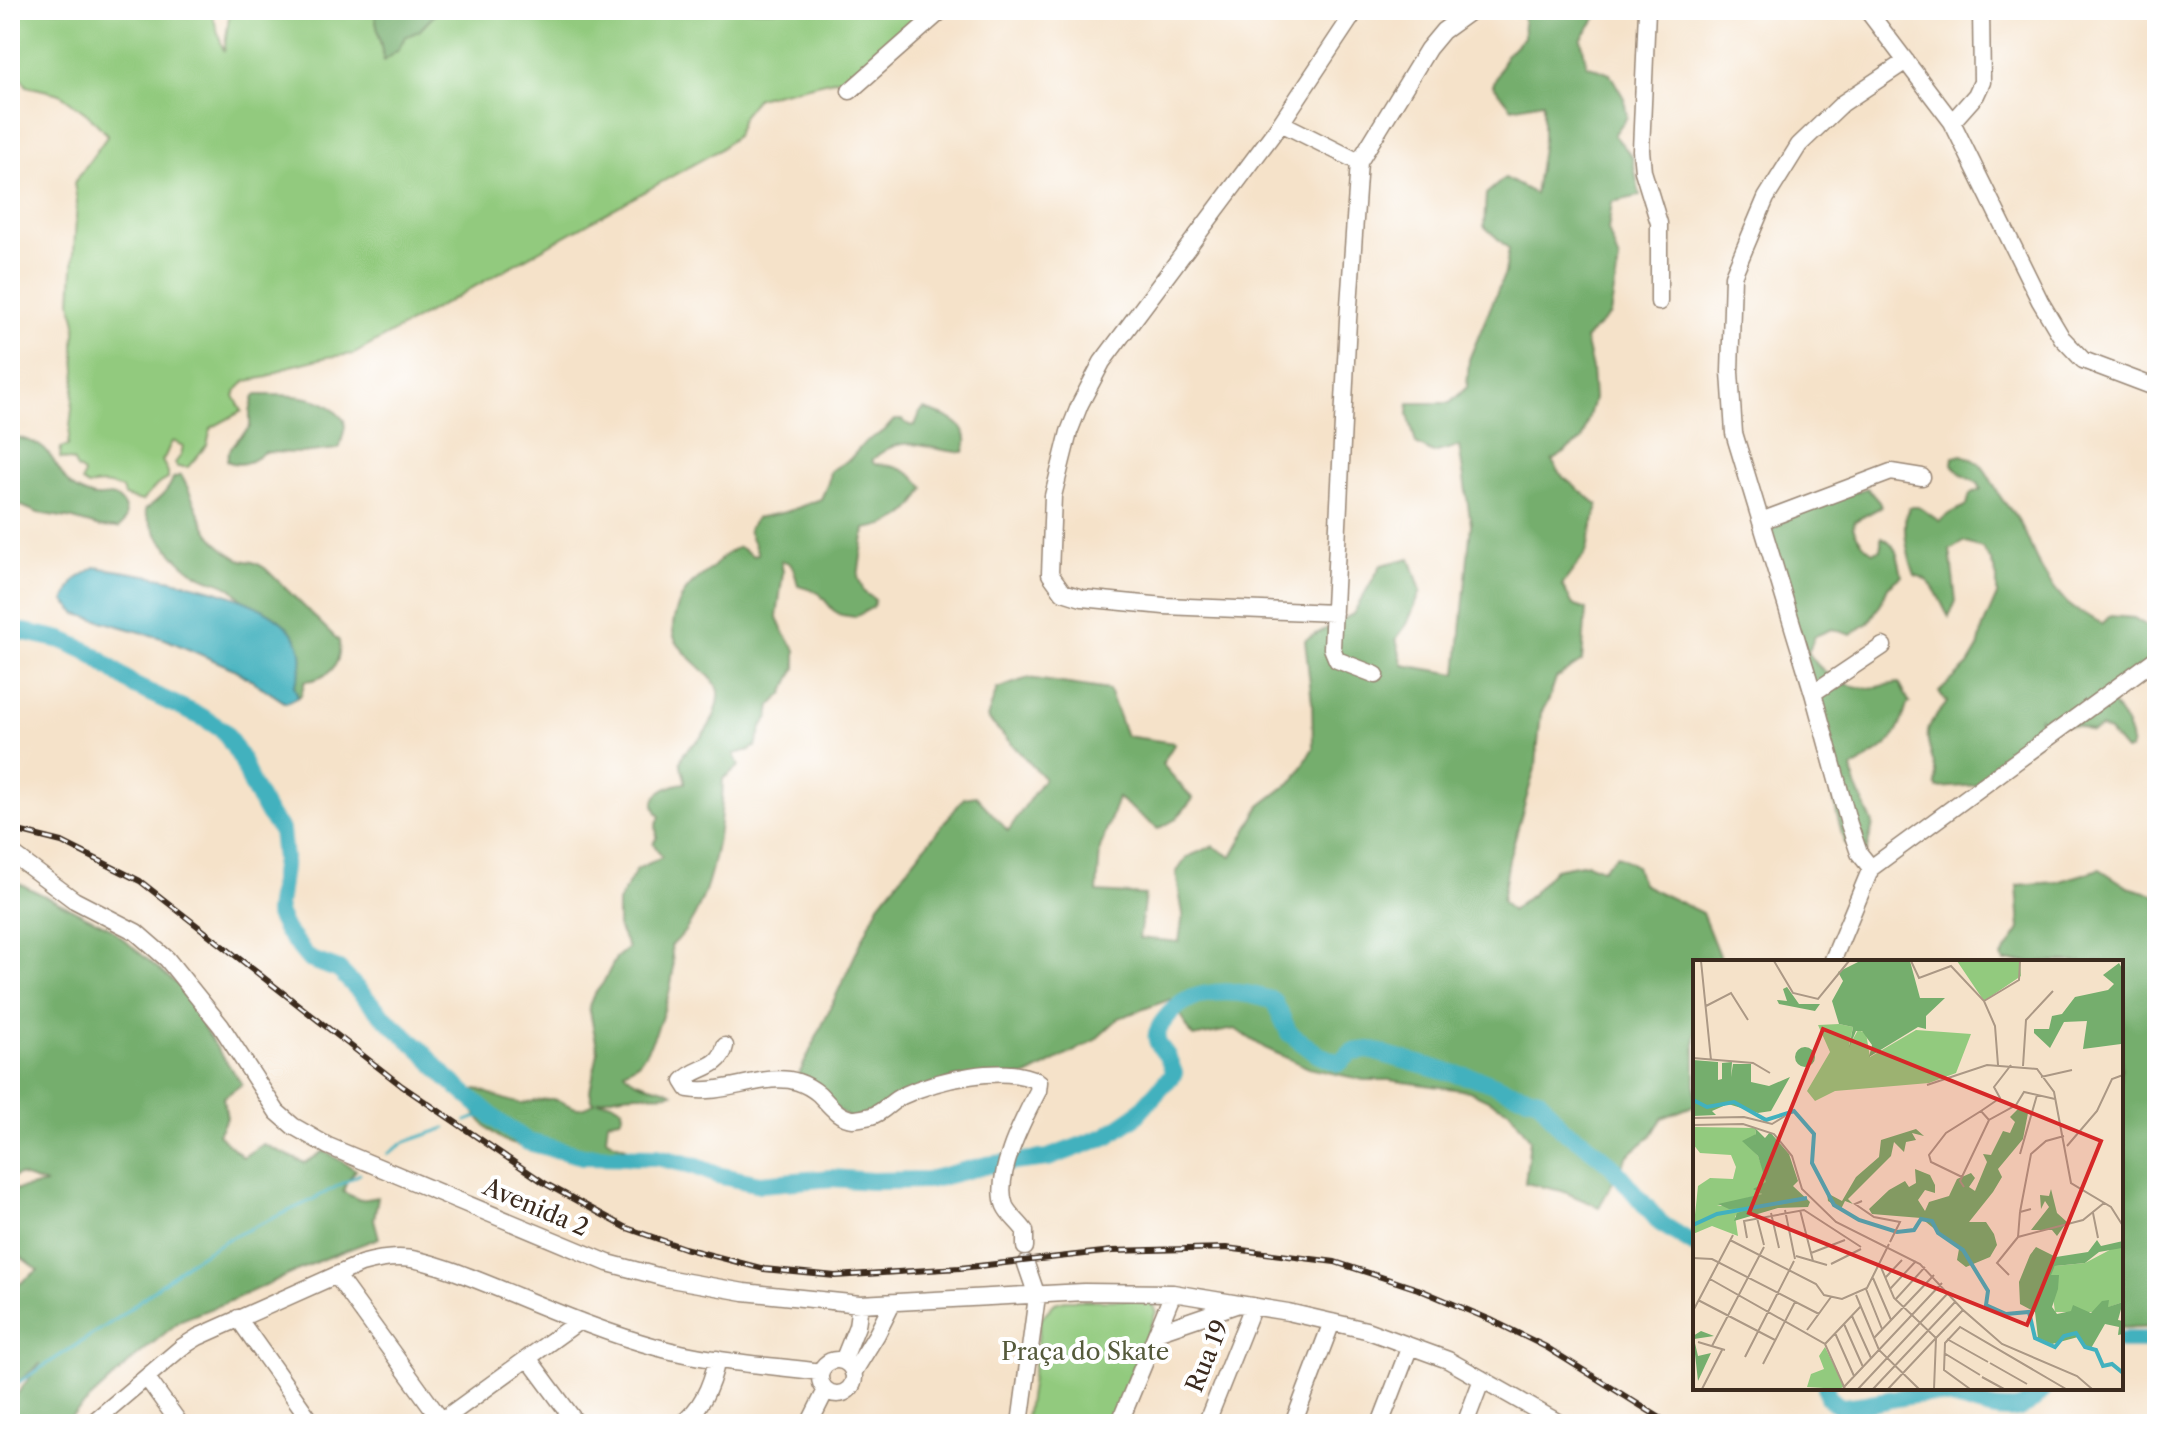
<svg xmlns="http://www.w3.org/2000/svg" width="2167" height="1434" font-family="'Libre Caslon Text',serif">
<style>
.green{fill:#92ca7e;stroke:#667a4e;stroke-width:2}
.forest{fill:#75ae6d;stroke:#586c46;stroke-width:2}
.water{fill:#42b1be;stroke:#3e6e6e;stroke-width:2}
.lines{fill:none;stroke-linecap:round;stroke-linejoin:round}
.stream{stroke:#42b1be;stroke-width:3}
.river{stroke:#42b1be;stroke-width:18}
.minor-casing{stroke:#988674;stroke-width:19}
.minor{stroke:#fff;stroke-width:16}
.rail-casing{stroke:#3b2a1e;stroke-width:6}
.rail{stroke:#fff;stroke-width:3;stroke-dasharray:9;stroke-linecap:butt}
.labels{text-anchor:middle;dominant-baseline:central;stroke-width:8;stroke-linejoin:round;paint-order:stroke}
.street-label{font-size:24px;fill:#3b2a1e;stroke:#fff}
.park-label{font-size:24px;fill:#555a3b;stroke:#fff}
.inset-river{fill:none;stroke:#42b1be;stroke-width:4}
.inset-road{fill:none;stroke:#ab9885;stroke-width:2}
.view{fill:#d62828;fill-opacity:0.15;stroke:#d62828;stroke-width:4}
.inset-edge{fill:none;stroke:#3b2a1e;stroke-width:4}
</style>
<rect width="100%" height="100%" fill="#fff"/>
<filter id="ink" filterUnits="userSpaceOnUse"><feTurbulence type="fractalNoise" baseFrequency=".0125" numOctaves="2"/><feDisplacementMap in="SourceGraphic" scale="16" xChannelSelector="R" yChannelSelector="G"/><feConvolveMatrix kernelMatrix="1 2 1 2 8 2 1 2 1" color-interpolation-filters="sRGB"/></filter>
<filter id="wash" filterUnits="userSpaceOnUse"><feTurbulence type="fractalNoise" baseFrequency=".006" numOctaves="4" result="noise"/><feDisplacementMap in="SourceGraphic" scale="32" xChannelSelector="R" yChannelSelector="G"/><feGaussianBlur stdDeviation="1.8" result="paint"/><feColorMatrix in="noise" values="0 0 0 0 0 0 0 0 0 0 0 0 0 0 0 0 0 1.4 0 .05"/><feComposite in="paint" operator="in"/></filter>
<g filter="url(#wash)">
<rect width="100%" height="100%" fill="#f5e2c9"/>
<path class="green" d="M10,10h201l13,42 6,-42h144l10,50 14,-10 7,-14 14,-5 20,-21h489l-73,65 -98,23 -14,17 -7,21 -17,14 -365,204 -27,3 -40,10 -19,10 -22,4 -10,10 -2,5 8,15 -31,17 -4,17 -19,22h-11l-2,-4 6,-8 2,-9 -10,-5c-6,6 -5,13 -11,20l6,11v7l-11,6 -15,16 -18,-5 -2,-7c-12,-5 -21,-6 -34,-3l-6,-4 2,-9 -7,-5 -4,-7 -13,-3 1,-10 7,-2 8,-76 -2,-25 2,-22 -5,-21 6,-101 -3,-18 34,-48 -21,-21 -27,-20 -33,-8 -17,-23z
M1065,1300h85l6,12 -45,112h-83l-2,-6 15,-100 14,-15z"/>
<path class="forest" d="M374,10h65l-20,21 -14,6 -7,13 -14,11z
M1523,10l78,1 -20,28 6,26 23,9 14,24 3,19 -13,18 18,21 8,40 -28,6 -4,28 11,31 -9,54 -25,24 7,30 2,30 -12,41 -30,21 11,16 35,28 -12,48 -24,32 11,20 13,5 -4,51 -26,17 -7,21 -8,14 -5,52 -27,94 -7,42 9,10 19,-15 25,-27 32,-6 15,6 15,-14 19,11 6,18 60,29 18,45 5,4h-30v143l-33,13 -10,17 -24,20 -29,52 -37,-16 -37,-8 5,-44 -21,-29 -40,-19 -80,-11h-25l-55,-12 -44,-20 -30,-19 -42,8 -22,-38 -52,19 -25,23 -67,35 -72,2 -104,41 -55,-38 83,-177 85,-106 12,-2 32,35 36,-53 -57,-60 10,-29 31,-11 81,12 17,46 49,7 -13,21 31,35 -17,20 -18,10 -40,-31 -18,51 -3,43 48,3 -6,43 40,4 4,-28 -7,-41 11,-16 26,-11 19,11 28,-51 35,-27 18,-31 -1,-46 -7,-62 48,-26 28,-49 29,-7 11,33 -14,33 -11,15 7,26 54,9 14,-150 -12,-78 -26,7 -17,-9 -8,-30 1,-11h41l17,-16 2,-28 36,-86 4,-24 -25,-23 2,-32 19,-16 30,16 8,-54v-38l-31,6 -19,-23 13,-30 18,-18z
M257,395c22,0 53,-1 72,11 5,4 10,9 15,14l1,7 -5,20 -3,2 -35,4 -38,-1c-11,10 -23,16 -37,9 0,-13 14,-25 23,-34v-15l4,-16z
M924,409c20,6 51,15 40,43 -39,1 -57,-24 -92,8l2,4c19,0 39,7 50,24 -12,28 -31,37 -59,41l-7,48 6,15 11,8 -2,7 -18,10 -14,-2 -8,-5 -15,-18 -20,-6c-3,-11 -3,-25 -17,-25l2,11 -6,45 6,15 13,18v18l-13,26 -12,11 -2,12 -6,8 -7,21 -6,4 -16,4 5,12 -16,13c-1,50 -12,134 -52,167 1,9 2,17 2,26 -3,25 -17,68 -33,89 -4,4 -10,7 -16,10 11,15 34,13 49,22 -12,3 -22,1 -34,1 -14,0 -28,2 -41,7l14,1 10,6 1,7 -3,4 -12,2 -2,17 6,4 14,5c-18,8 -41,16 -61,11 -11,-2 -20,-7 -30,-10 -7,-1 -13,-1 -19,-3 -21,-5 -41,-27 -49,-47l4,-7 6,-2c13,4 29,13 43,14 10,0 22,-5 32,-4 18,2 21,17 43,3l-3,-2 -2,-9 8,-39 -9,-46 4,-10 10,-13 13,-25 12,-10 -10,-21v-25l19,-33 25,-12 -9,-14 4,-6 -1,-12 4,-8c-2,-2 -6,-9 -6,-12 -2,-14 21,-21 31,-22 1,-9 -6,-15 -4,-23 3,-10 9,-12 16,-19 12,-11 23,-32 22,-49 -1,-13 -35,-36 -43,-51 -9,-15 4,-45 15,-56 6,-6 13,-11 20,-16 11,-10 13,-16 28,-22l15,9 4,-2 -10,-24 8,-12 30,-6 35,-13 7,-16 2,-12 20,-12 15,-17 19,-11 10,-11h8c13,11 14,5 18,-8z
M10,435c9,3 22,6 30,11 15,9 20,34 37,44 4,2 13,6 18,7 10,1 16,-4 24,3 9,9 9,20 0,28l-19,-1 -27,-8 -35,-6 -28,-12z
M1962,455c23,7 25,19 36,38 6,11 16,19 22,30 7,12 11,26 18,39 6,13 18,29 28,40 10,11 24,13 36,22l8,-8 24,2 21,13 2,37 -41,22 -4,12c8,14 25,33 18,48l-5,1 -16,-19 -8,-4 -10,4 -13,-6 -34,-4 -4,-5 -3,11v15l-59,42 -40,3 -2,-3c4,-21 -16,-41 -5,-62 4,-8 12,-13 16,-21l-8,-10 29,-27 10,-17 5,-21 14,-32v-17l-6,-17 -9,-13 -19,-6 -13,8 6,51 -7,16c-10,-16 -14,-38 -34,-42 -6,-16 -17,-56 -4,-69h7l21,15 12,-8 16,-8 3,-11 11,-5 -3,-6 -15,-7 -11,-12 1,-7z
M181,475c20,34 18,61 56,83 6,4 12,2 18,5 4,1 8,4 11,6l73,72c3,24 -10,38 -34,40l-4,14 -5,3c-19,-36 -34,-79 -63,-108 -8,-8 -23,-9 -34,-15 -20,-10 -49,-44 -54,-65 11,-9 24,-18 28,-32z
M1867,488l12,14 2,5 -26,14 -2,6c3,9 11,20 20,25l8,-2v-13c16,5 18,24 21,39l-14,11 -7,16 -12,19 -18,13 -19,-6 -17,7 -7,16c12,20 34,35 59,36 10,0 22,-4 32,-5l11,20 -3,2c-11,41 -22,41 -55,64l4,17 17,38 -7,29 -11,-2 -11,-8 -20,-83 -14,-51 -18,-37 -1,-27 -21,-112c17,-21 70,-35 97,-45z
M2100,869l28,18 29,8v431l-36,2v-366h-117l-2,-5 18,-28 -3,-44 40,-3z
M10,879l99,48 70,59 32,54 31,44 -19,14 4,19 -9,17 25,23 20,-13 42,19 19,-12 32,19 -9,11 -4,11 17,8 18,-3 -4,22 5,19 -56,21 -93,42 -49,19 -45,37 -73,67h-53v-21l31,-40 -31,26v-98l28,-21 -16,-12 -10,-12h-2v-52l3,-4 33,-6 -27,-9 -9,3z"/>
<path class="water" d="M95,567c52,9 247,29 199,119l4,11 -12,6 -52,-34 -69,-30 -88,-25 -13,-13 11,-21z"/>
<g class="lines">
<path class="stream" d="M466,1121l23,-8
M388,1154l17,-12 41,-14
M10,1388l108,-70 71,-56 39,-23 82,-38 50,-27"/>
<path class="river" d="M10,631l15,1 37,8 27,12 46,34 69,32 20,13 18,29 10,25 16,29 13,16 3,29 -7,54 9,18 23,28 30,11 43,45 41,37 24,26 53,45 28,19 55,14 74,1 38,9 22,9 43,9 72,-6 40,3 56,-1 59,-15 61,-7 59,-22 29,-20 38,-43c-2,-5 -4,-11 -7,-17 -3,-5 -9,-10 -10,-16 -2,-8 4,-16 9,-22 25,-33 73,-29 108,-17l15,32 30,22 20,8 13,-11 17,-2 78,22 33,7 33,13 26,7 23,30 20,12 29,24 49,58 35,22
M2121,1340h27l9,3
M1826,1388l2,9 12,10c30,-1 58,-12 87,-13 44,-1 85,40 117,-6"/>
</g>
</g>
<g filter="url(#ink)">
<g class="lines">
<g class="minor-casing">
<path id="minor" d="M1647,10l-6,140 2,21 16,52v79
M1867,10l85,112 88,179 22,37 21,22 74,28
M850,91l92,-81
M1952,122l24,-27 6,-13 -1,-72
M1281,123l75,-113
M1761,521l130,-49 31,5
M1334,613l-170,-7 -82,-8 -19,-6 -13,-18 3,-78 16,-64 11,-28 22,-42 179,-239 78,39
M1376,675l-39,-15 -5,-12 16,-328 11,-158 69,-113 15,-18 29,-21
M1813,693l-79,-260 -4,-61 3,-96 33,-78 33,-53 44,-42 63,-42
M10,852l64,48 62,32 31,27 54,67 56,86 16,14 35,20 280,117 57,15 79,14 116,12 224,-12 89,1 115,19 78,18 82,30 113,64
M1871,868l-12,-15 -10,-29 -36,-131 70,-47
M1832,962l39,-94 286,-210
M725,1046c-5,24 -29,20 -42,35l5,8c36,7 79,-18 110,-7 6,2 15,7 21,12 9,9 19,24 34,25 5,0 13,-2 18,-3 12,-3 20,-15 31,-20 34,-16 103,-33 137,-14l-1,9c-14,27 -45,85 -33,115 4,9 14,16 20,25v16
M1026,1264l11,32
M336,1275l108,149
M1173,1293l-16,39 79,-27
M238,1318l75,106
M528,1358l49,66
M820 1377a17 17 0 1 1 34 0a17 17 0 1 1-34 0Z
M843,1361l14,-35 3,-22
M853,1373l24,-39 15,-30
M147,1378l33,46
M441,1421l138,-100
M91,1424l91,-77 16,-10 163,-73c39,-11 55,-6 93,7 67,25 133,57 202,76 53,15 111,18 165,25
M681,1424c21,-15 31,-40 36,-65
M809,1424l17,-34
M1020,1424l17,-128
M1119,1424l38,-92
M1206,1424l47,-118
M1293,1424l39,-102
M1380,1424l30,-78
M1465,1424l17,-45"/>
</g>
<use href="#minor" class="minor"/>
<g class="rail-casing">
<path id="rail" d="M10,829l52,13 78,39 262,205 144,98 81,44 57,20 80,21 71,7 125,-8 152,-17 114,-3 109,14 83,27 73,31 55,27 124,77"/>
</g>
<use href="#rail" class="rail"/>
</g>
</g>
<g class="labels">
<g class="street-label">
<text transform="translate(536 1207) rotate(23)">Avenida 2</text>
<text transform="translate(1207 1356) rotate(-68)">Rua 19</text>
</g>
<g class="park-label">
<text x="1085" y="1351">Praça do Skate</text>
</g>
</g>
<g transform="translate(1693 960)">
<rect width="430" height="430" fill="#f5e2c9"/>
<path d="M264,1h63l1,15 -37,25zM146,64l14,3 -4,19 9,-16 8,3 4,24 46,-27 55,4 -15,39 -27,10 -94,8 -20,10 -8,-10 23,-39 -12,-27zM0,167l62,1 1,6 -10,9 12,13 10,27 -13,6 7,5 -45,12 42,-1 -24,11 3,20 -26,-10 -19,8 5,-48 12,-8 23,1 3,-12 -5,-12 -31,-2 -7,-9zM430,283v59l-28,10h-40l-5,-37 5,-9 30,-3zM132,387l19,39 -4,3 -33,-2 4,-13 13,-5 -5,-13z" fill="#92ca7e"/>
<path d="M167,1h50l10,37h25l-19,18v13l-8,-2 -49,30 3,-12 -10,-14h-6l-7,17 4,-21 -14,-3 -7,-23 11,-20 -5,-9zM426,3l4,7v91l-2,-17 -38,5 4,-28 -23,1 -14,26 -16,-15v-4h15l3,-13 10,-2 13,-17 33,-7 6,-6 -11,-9zM94,27l12,17h21l-5,7 -36,-7 -2,-4 10,1 -4,-12zM102 97a10 10 0 1 1 20 0a10 10 0 1 1-20 0ZM0,100l25,2v18l4,-1v-16l10,-1 -1,15 2,-13h18v18l18,4 21,-9 -19,34 -13,2 -30,-9 -16,7 4,4 -23,1zM325,149l10,4 -5,26 -25,30 4,8 -9,15 -24,30h17l8,12 3,11 -7,12 -24,10 -9,-7 2,-11 -38,-31 -49,-4 -3,-5 20,-19 16,-9 4,6 7,-4 -1,-14 15,6 5,10v8l-10,-3 -7,10 7,11 4,-9 20,-6 8,-17 14,-6 4,5 -6,9 6,4 12,-29 -4,-8 8,1 12,-24 7,2 5,-11 -5,-5zM62,168l10,10 5,-6 19,22 9,27 -5,5 17,16 -2,5 -30,1 -44,13 3,-8 16,-5 -24,1 -11,-5 44,-10 -9,-5 13,-7 -8,-26 -16,-15 14,-7zM223,169l8,7 -12,-3 4,7 -10,2 -2,10 -10,-10 -3,14 -43,43 5,5 -8,-3 -4,8 -13,-8 -1,-8 15,8 14,-24 23,-20 2,-17zM358,229l6,24 10,9 -10,14 -5,-6h-21l18,-23 -4,-6 -4,8 -1,-14 9,1zM404,280l4,6 22,-5 -1,7 -23,4 -14,11 -30,3 -4,9h8l-1,14 -6,18 5,7 14,-3 2,-6 18,8 11,-12 7,-1 -1,7 15,-5 -5,18 5,1v13l-5,1 1,-8 -14,-3 -15,26 -12,-13 -26,7 -14,-6 -3,-26 -15,-8 -1,-22 11,-27 6,-8 20,10 32,-5zM8,371l13,5 -20,3 4,17 13,-3 -13,28 -5,-45z" fill="#75ae6d"/>
<path class="inset-river" d="M0,140l14,7 27,-5 32,18 28,-9 20,23 -2,29 22,42 25,15 38,12 17,-2 7,-11 11,2 6,12 25,17 25,41 -2,14 20,9 23,-2 6,26 20,9 9,-11 12,-3 9,14 11,3 7,16 9,-2 11,9M0,265l24,-11 90,-16"/>
<path class="inset-road" d="M8,1l10,99M81,1l19,32 25,6 31,-38M218,1l8,17 32,-12 33,35 11,25 3,39M291,41l35,-21 1,-19M13,46l25,-13 17,27M0,98l60,5 17,10M330,106l3,-46 27,-29M348,117l31,-7M234,125l60,-20 50,4 17,23 17,91 40,24 12,19M288,151l19,-13 -6,-11 17,-22M0,158l51,-1 28,7 13,-8M0,165l50,-1 31,10 18,22 10,33 34,33 84,42 43,46M374,186l30,-35 15,-32 11,-4M327,194l17,-59M269,217l-31,-15 -2,-7 17,-22 35,-22 8,9M271,227l-4,-6 29,-61 27,-15 8,-13 31,7M169,241l-7,3 19,13 26,5 -10,20M92,250l10,49M107,250l13,51M327,252l11,-58 15,-13 18,-5M78,253l8,35M400,253l5,25M64,258l7,27M325,277l2,-25 11,-3M54,278l-3,-17 60,-11 57,37M37,280l86,44 8,11 18,4 25,-11 22,-44M118,293l34,-13M103,296l31,9M0,298l19,1 107,55M138,304l30,-15M187,305l14,33 42,40 -48,51M316,315l-12,-12 21,-26 65,-17 21,-17M180,318l18,42M192,318l17,-18M17,319l115,65 20,45M173,329l16,40M197,329l26,-28M163,335l23,55 40,39M5,340l77,40M202,340l30,-33M0,351l40,-76M159,356l19,42M151,364l19,43M114,370l24,-33M142,373l19,43M181,378l60,-63M254,379l41,23M5,382l27,8M132,384l36,-38M19,386l52,-99M251,393l36,22M52,397l49,-96M297,403l37,21M70,404l32,-62M289,417l22,12M150,428l99,-105M9,429l20,-39M165,429l91,-97M180,429l83,-88M241,429l2,-51 27,-28 39,34 75,32 15,13M277,429l-26,-19 1,-27 15,-16 106,62"/>
<path class="view" d="M130,69l278,112 -74,184 -278,-112z"/>
<rect width="430" height="430" class="inset-edge"/>
</g>
<rect width="2167" height="1434" fill="none" stroke="#fff" stroke-width="40"/>
</svg>
